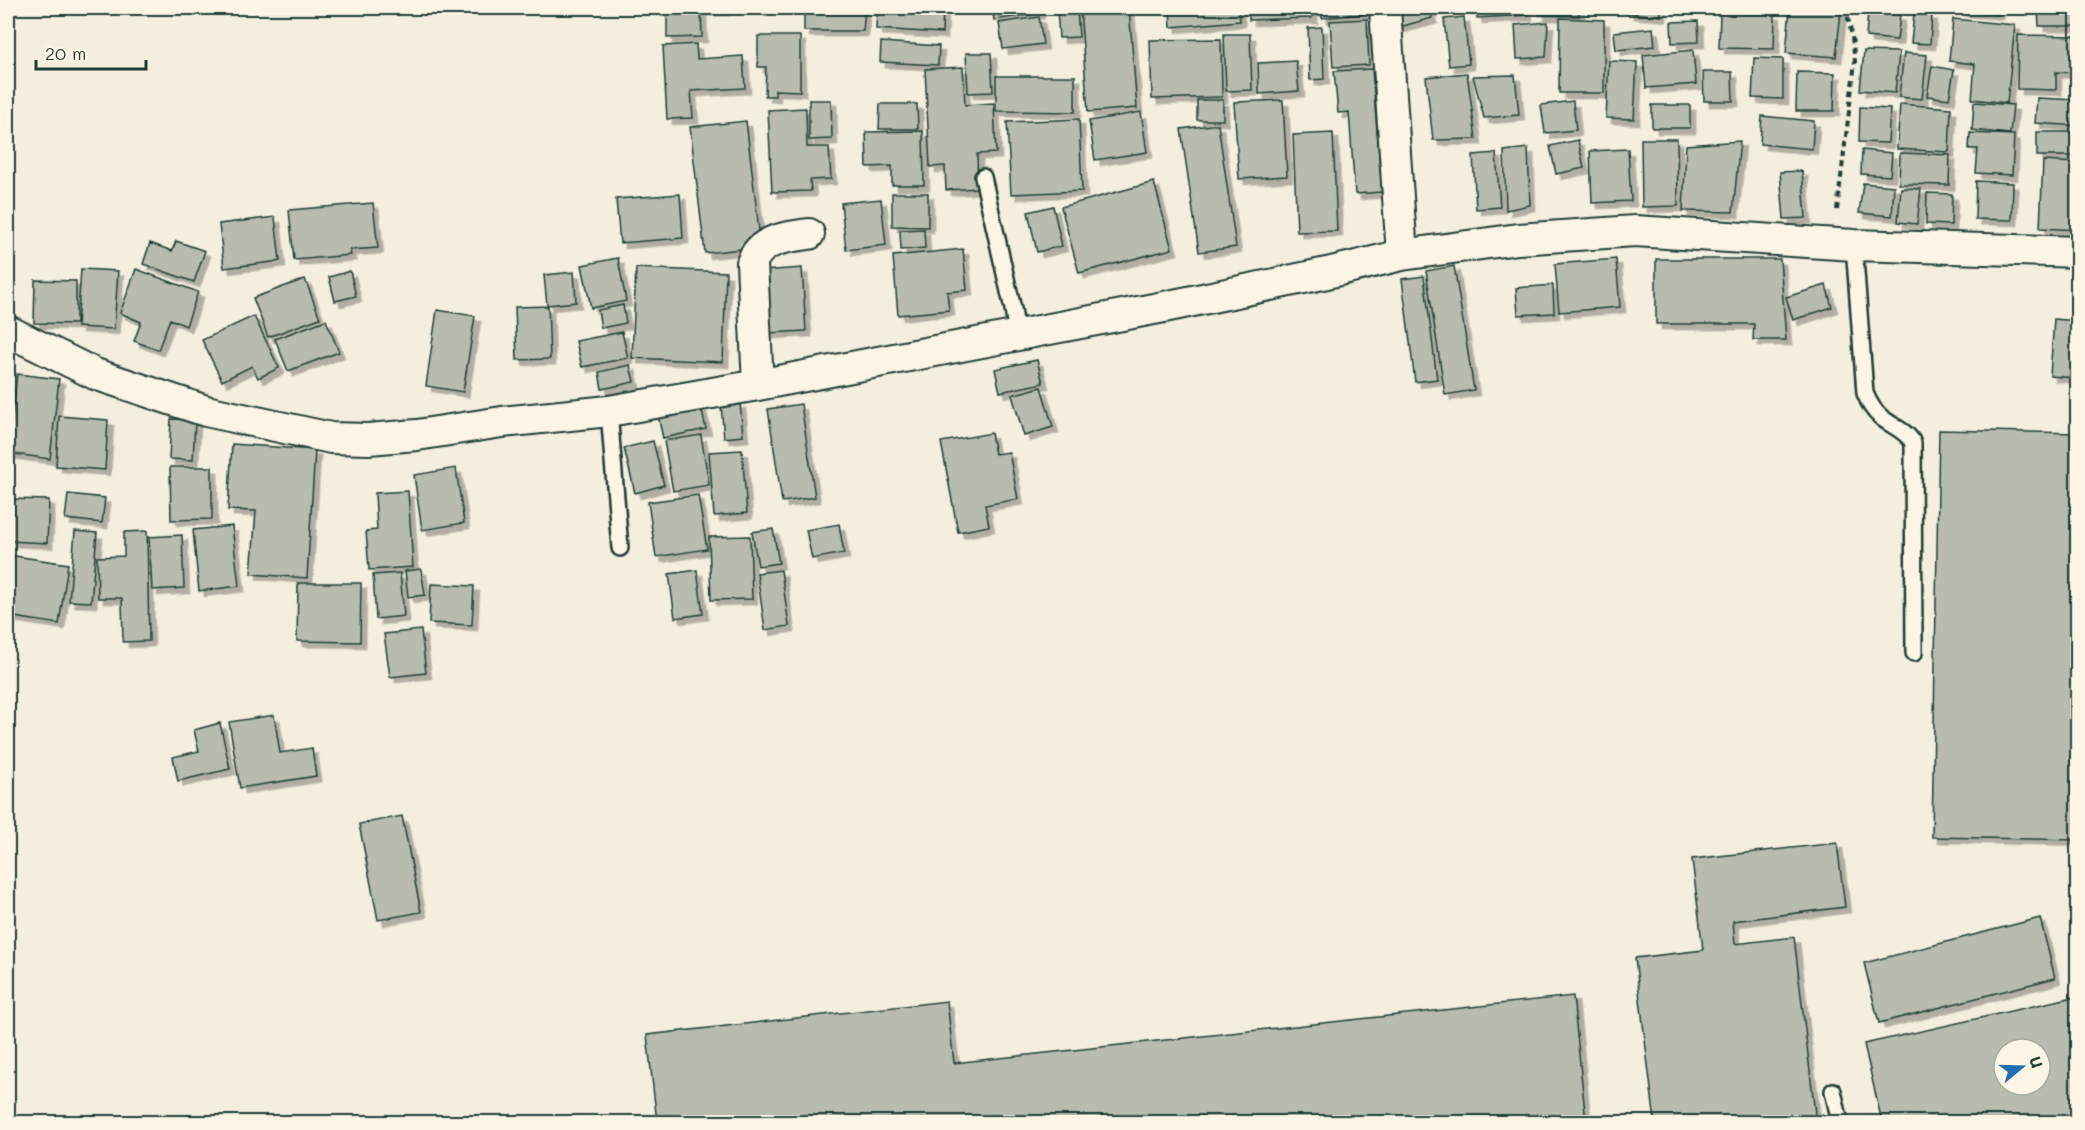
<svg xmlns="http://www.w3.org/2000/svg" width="2085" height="1130" font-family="Mali,sans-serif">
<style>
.building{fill:#b8bcae;stroke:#1f3d34;stroke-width:1.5;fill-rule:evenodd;filter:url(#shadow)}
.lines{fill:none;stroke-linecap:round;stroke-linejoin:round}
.lane-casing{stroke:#1f3d34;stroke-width:20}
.street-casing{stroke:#1f3d34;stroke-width:34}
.path{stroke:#1f3d34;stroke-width:4;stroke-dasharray:6 4.5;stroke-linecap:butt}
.lane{stroke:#fcf5e5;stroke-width:15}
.street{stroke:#fcf5e5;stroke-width:30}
</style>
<defs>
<filter id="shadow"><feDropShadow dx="5.5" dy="5.5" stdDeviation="0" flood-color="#0004"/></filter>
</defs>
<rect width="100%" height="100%" fill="#f3eede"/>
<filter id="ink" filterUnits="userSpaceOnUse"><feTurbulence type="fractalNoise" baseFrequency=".0167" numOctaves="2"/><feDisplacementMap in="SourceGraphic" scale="12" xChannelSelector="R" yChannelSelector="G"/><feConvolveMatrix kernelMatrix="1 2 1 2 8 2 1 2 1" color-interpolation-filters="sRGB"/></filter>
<g filter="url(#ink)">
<path class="building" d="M667,8h57v2h-23l1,27 -35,1z
M804,8h61l-2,23h-59z
M877,8h66l-1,25 -66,-4z
M992,8h47v5l-45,7z
M1057,8h20l2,29 -20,1z
M1080,8h49l8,100 -49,4z
M1170,8h68l2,13 -69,6z
M1249,8h63v10l-63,2z
M1321,8h43v6l-42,4z
M1394,8h36l2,10 -36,10z
M1475,8h51l1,7 -50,3z
M1539,8h40v8l-40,-1z
M1628,8h33v8l-33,-3z
M1790,8l51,3 -5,46 -50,-4z
M1961,8h37v6l-37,-3z
M2038,8h40v18h-39z
M1720,12l55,2 -1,35 -55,-1z
M1868,12l32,3 -3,25 -31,-3z
M1914,14l18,1 -2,29 -19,-1z
M1039,17l4,27 -40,5 -4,-26z
M1464,17l5,47 -20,2 -5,-47z
M1560,18l44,2v73h-45z
M1367,19l2,46 -36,2 -3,-46z
M1953,19l62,6 -8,78 -35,-4 3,-35 -26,-3z
M1698,21l1,21 -27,1 -1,-21z
M1548,22l-2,35 -29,2 -2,-34z
M1322,27l2,52 -14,1 -2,-52z
M1653,28l2,18 -39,4 -2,-18z
M1224,34h26l2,56 -26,1z
M2018,35l60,1v37l-22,-1v18l-39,-1z
M758,36h42v55l-25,-1v6h-10l1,-29h-8z
M1221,39l1,58 -70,2 -2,-59z
M881,42l58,4 -1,19 -58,-3z
M696,44l1,15 46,-3 2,32 -54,3 2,27 -26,1 -4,-73z
M1693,50l3,34 -50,4 -3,-33z
M1864,51l35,1 -4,41 -35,-3z
M966,53h25l2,39 -25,1z
M1904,53l23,2 -5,44 -23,-2z
M1754,58l29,1v40l-31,-1z
M1296,61l3,30 -40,3 -1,-31z
M1609,61l28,1 -3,57 -28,-1z
M1932,66l22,4 -5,29 -22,-3z
M963,67l2,38 29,-2 2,50 -19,1 1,34 -32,2 -1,-24 -15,1 -5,-98z
M1372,69l10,123 -27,2 -6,-82 -11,1 -4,-42z
M1703,72h29l1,29h-29z
M1797,72l38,1 -1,38h-38z
M1467,73l9,66 -43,1 -7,-63z
M1515,75l4,40 -35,3 -11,-42z
M996,76h79v36l-79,-1z
M2037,98l41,2v26l-43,-3z
M809,100h22l1,39 -23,1z
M1197,100h26v20h-26z
M1283,100l4,76 -48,3 -5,-77z
M1573,101l3,29 -31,3 -4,-28z
M1974,102l39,3 -3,29 -38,-4z
M880,104h37l1,25h-39z
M1900,104l51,4 -2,44 -52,-3z
M1652,105h38v23h-38z
M1860,107l30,2 -2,34 -29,-1z
M806,108l1,39h22l2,32 -21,1 1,11 -39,1 -4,-82z
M1141,112l6,40 -52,8 -6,-39z
M1762,116l52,5 -2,28 -52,-5z
M1079,119l3,72 -71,3 -4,-72z
M746,121l15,126 -56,6 -15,-126z
M1218,124l18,123 -37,5 -18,-123z
M923,131l1,54h-32v-19l-25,1 -1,-35z
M2037,132h41v24h-41z
M1333,133l4,98 -40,1 -4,-97z
M1970,133l44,2 -2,40 -36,-2 2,-24h-9z
M1641,139h36l1,67 -36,1z
M1578,140l6,28 -28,6 -6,-28z
M1740,141l-7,71 -50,-1 3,-66z
M1528,148l2,57 -24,5 -2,-59z
M1628,149l3,52 -39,2 -2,-52z
M1862,150l30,3 -2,23 -29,-2z
M1496,153l4,54 -24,2 -3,-54z
M1900,153l50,2 -1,30 -50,-1z
M2043,161l35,2v67l-38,-2z
M1802,171l4,47 -22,1 -4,-47z
M1976,181l37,2 -1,37 -37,-1z
M1154,182l18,67 -93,24 -18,-66z
M1863,183l31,3 -2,30 -33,-3z
M1901,188l20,1 -4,35 -19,-2z
M892,193h36v34l-36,-1z
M1927,193l25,1 -1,31 -25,-1z
M680,194l3,44 -63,5 -4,-44z
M881,199l5,46 -40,5 -5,-47z
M373,203l5,45 -28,2 1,5 -57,5 -5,-50z
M1053,206l9,40 -25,6 -9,-40z
M275,217l5,44 -56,7 -5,-44z
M924,229l1,19 -24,2 -1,-20z
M176,241l29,10 -11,31 -51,-18 7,-21 22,8z
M963,249l4,41 -20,2 2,18 -51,5 -5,-59z
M618,258l8,43 -35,7 -9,-43z
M1616,259l4,48 -61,5 -4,-48z
M1656,259h124l6,81h-33l1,-16h-98z
M1454,266l20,124 -29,5 -19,-124z
M636,268l90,4 -3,90 -91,-4z
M802,268l4,63 -39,2 -5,-62z
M81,269l37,2 -4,58 -37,-2z
M136,269l62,23 -12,34 -16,-7 -12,31 -24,-9 7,-19 -21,-9z
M350,271l6,25 -21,5 -6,-24z
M574,272l2,30 -29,3 -3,-30z
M1424,276l13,103 -22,3 -13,-103z
M305,279l15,39 -52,19 -15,-39z
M35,280l41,1v43l-42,-1z
M1553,285l1,28 -36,2 -2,-27z
M1826,285l6,22 -39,13 -7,-23z
M623,305l3,18 -25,5 -3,-18z
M548,306l2,53 -33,1 -2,-53z
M437,310l38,6 -12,76 -37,-6z
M254,316l25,52 -21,10 -6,-12 -30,15 -20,-41z
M2054,319l24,2v57l-28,-2z
M326,320l13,32 -51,19 -13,-32z
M622,332l6,26 -46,9 -6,-26z
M1037,360l6,23 -43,9 -5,-23z
M630,365l4,17 -32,7 -3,-17z
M17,374l42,5 -9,80 -42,-6z
M1041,387l12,40 -29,9 -12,-41z
M740,403l3,33 -19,2 -3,-33z
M801,404l14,93 -33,5 -14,-93z
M701,407l5,22 -43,9 -5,-22z
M59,416l49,4 -3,50 -49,-4z
M171,419l24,1 -2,40 -24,-1z
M1939,430l139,3v407l-146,-3z
M991,433l4,21 14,-2 9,47 -33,6 4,21 -31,6 -17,-90z
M701,435l8,50 -36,6 -9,-50z
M653,441l11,44 -29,8 -11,-45z
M232,444l83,6 -8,128 -56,-4 5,-63 -28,-1z
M742,450l5,63 -33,3 -5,-64z
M170,467h42v52l-41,1z
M456,468l8,55 -42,7 -8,-55z
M408,491l5,76 -44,3 -3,-39 11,-1 -2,-37z
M68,494l37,4 -3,25 -37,-4z
M698,495l9,54 -51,8 -8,-55z
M8,499l41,1 -2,43 -39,-2z
M839,524l5,29 -32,6 -6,-29z
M232,526l7,60 -40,5 -6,-61z
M773,529l6,34 -21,3 -6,-34z
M75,531l22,2 -6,69 -22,-1z
M147,531l2,110 -26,1 -1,-44h-24l-1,-41 27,-1v-24z
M182,535l2,53 -32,2 -3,-53z
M750,536l2,63 -41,1 -2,-63z
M8,555l60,9 -9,60 -51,-8z
M421,569l4,26 -17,2 -3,-26z
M697,570l6,44 -28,4 -6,-44z
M781,570l8,56 -24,4 -8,-57z
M400,573l4,43 -28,3 -3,-44z
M298,583h63l-1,59 -63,-1z
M431,584l43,2 -2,39 -43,-2z
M421,630l5,43 -36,4 -6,-43z
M274,715l6,38 32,-5 4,28 -76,12 -11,-66z
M220,723l10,46 -52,12 -5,-24 26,-6 -5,-21z
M402,816l19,96 -43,8 -19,-96z
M1837,843l8,64 -112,14 2,23 59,-7 22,185h-161l-20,-164 68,-8 -11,-91z
M2040,918l15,60 -176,45 -15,-60z
M1573,996l13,126h-929l-10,-87 300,-34 7,62z
M2078,996v126h-196l-18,-78zM2004,1049h36v36h-36z"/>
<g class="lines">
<g class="lane-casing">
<path id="lane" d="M983,177l30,132 4,26
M1854,245l11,148c4,10 8,18 17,25 10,8 25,13 31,25l1,210
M609,411l11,137
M1833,1091l7,31"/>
</g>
<g class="street-casing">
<path id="street" d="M1385,8l17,247
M8,331l87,43 111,37 125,27 37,1 49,-4 85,-13 107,-11 149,-26 406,-78 163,-34 75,-18 116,-16 117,-8 219,14 224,7
M758,385l-6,-122c7,-24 36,-26 57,-29"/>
</g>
<path class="path" d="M1837,210l18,-148 -3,-25 -6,-29"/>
<use href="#lane" class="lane"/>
<use href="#street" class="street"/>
</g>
</g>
<rect width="2085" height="1130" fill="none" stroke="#fcf5e5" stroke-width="30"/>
<rect x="15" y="15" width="2055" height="1100" fill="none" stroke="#1f3d34" stroke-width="2" filter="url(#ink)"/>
<g transform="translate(2022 1067) rotate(71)"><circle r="28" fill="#fcf5e5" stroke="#a4ab9e" stroke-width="1.5"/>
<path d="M0-4.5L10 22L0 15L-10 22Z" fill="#1f6fb2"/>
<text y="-9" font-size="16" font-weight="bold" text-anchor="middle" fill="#1f3d34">U</text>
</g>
<path d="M36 60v9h110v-9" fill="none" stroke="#1f3d34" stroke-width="3"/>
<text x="45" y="60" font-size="18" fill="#1f3d34" stroke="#fcf5e5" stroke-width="4.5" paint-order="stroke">20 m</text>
</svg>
